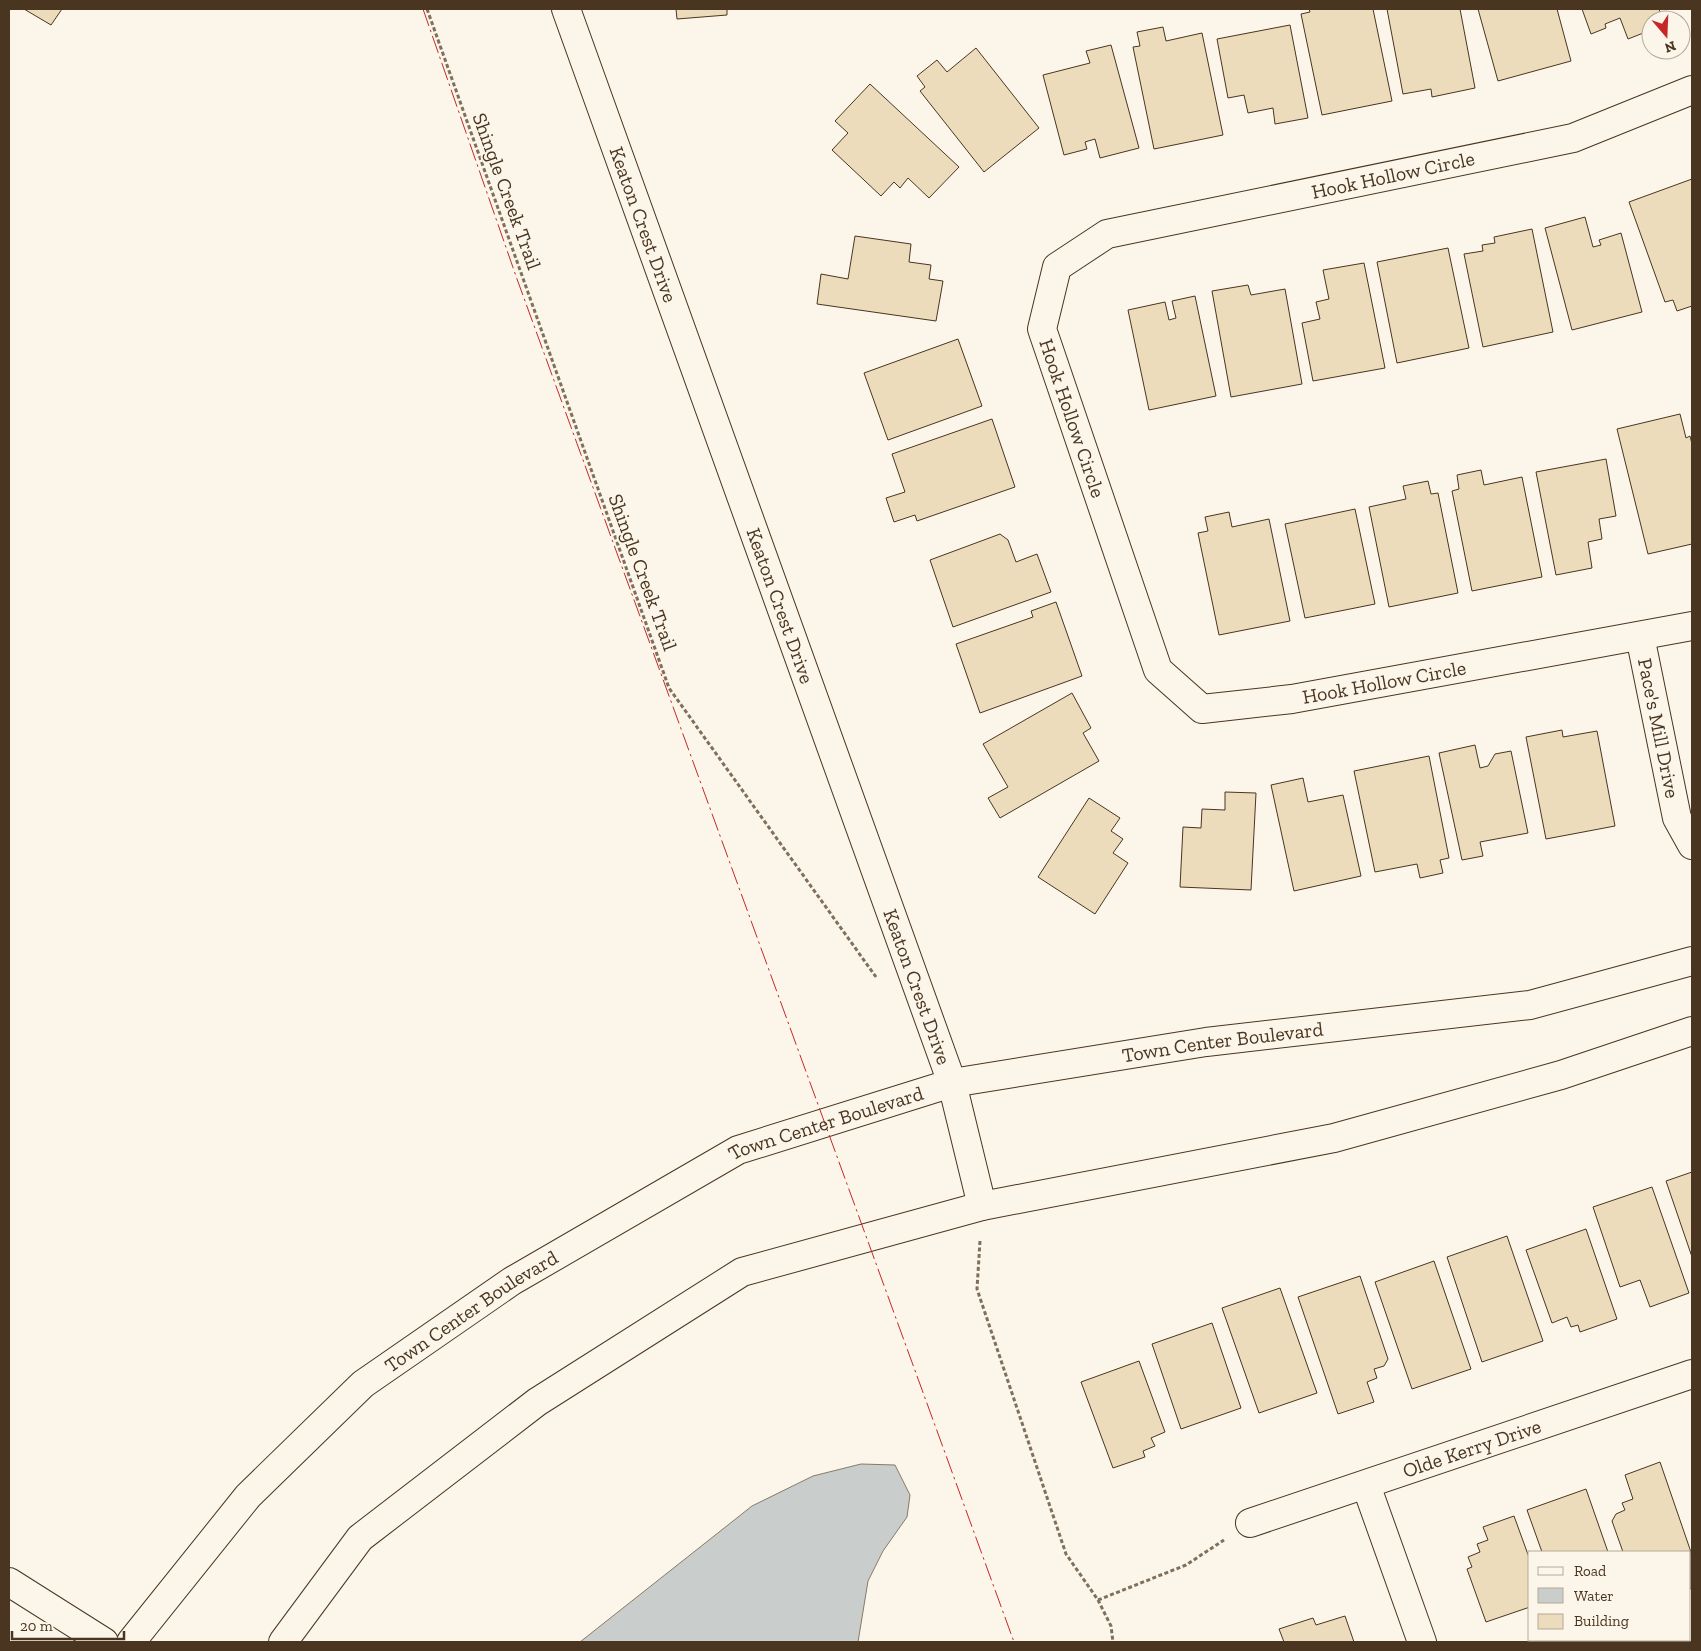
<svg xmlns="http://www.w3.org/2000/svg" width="1701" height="1651" font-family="'Zilla Slab',serif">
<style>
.water{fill:#c9cecd;stroke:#887966}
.building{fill:#ecdcbc;stroke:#4a3520}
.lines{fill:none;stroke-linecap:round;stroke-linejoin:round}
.street-casing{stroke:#4a3520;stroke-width:30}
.secondary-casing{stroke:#4a3520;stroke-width:30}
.path{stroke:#7f6f5c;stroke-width:3;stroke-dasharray:4 2.5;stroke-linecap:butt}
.street{stroke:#fbf6e9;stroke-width:28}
.secondary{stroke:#fbf6e9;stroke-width:28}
.power{stroke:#c62828;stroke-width:1;stroke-dasharray:18 4 2.5 4;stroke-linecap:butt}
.labels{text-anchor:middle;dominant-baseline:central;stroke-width:4;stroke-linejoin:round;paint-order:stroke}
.street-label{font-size:20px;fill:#4a3520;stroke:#fbf6e9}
</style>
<rect width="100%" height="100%" fill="#fbf6e9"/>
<path class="water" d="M861,1464l34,1 15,30 -3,22 -24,34 -15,30 -10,61h-278l172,-136 61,-30z"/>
<path class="building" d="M24,9h38l-11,16z
M676,9h51v6l-50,4z
M1309,9h64l19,92 -70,14 -21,-101 9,-2z
M1387,9h73l15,79 -43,9 -1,-8 -28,5z
M1478,9h79l14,52 -73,20z
M1582,9h77l4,11h-12v10l-23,9 -8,-21 -15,6 1,4 -15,6z
M1290,25l18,93 -33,6 -2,-16 -25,5 -4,-18 -16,3 -11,-59z
M1163,27l3,14 36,-8 21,102 -69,14 -21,-102 7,-1 -3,-14z
M1111,45l28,103 -39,10 -5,-19 -10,3 2,7 -23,6 -21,-80 47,-12 -4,-12z
M976,48l63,80 -55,44 -64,-81 5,-4 -8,-11 20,-16 10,12z
M870,84l89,83 -30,31 -21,-20 -8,10 -6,-6 -13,14 -49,-46 16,-17 -13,-12z
M1692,179v127l-15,5 -4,-11 -8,2 -36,-100z
M1585,217l8,30 8,-2 -2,-5 22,-7 21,79 -70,18 -27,-102z
M1532,229l21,103 -70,15 -19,-93 19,-3 -1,-6 13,-2 -1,-6z
M855,236l56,8 -2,18 22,3 -2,14 14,2 -7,40 -119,-17 4,-30 27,5z
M1448,248l21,100 -72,15 -20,-101z
M1364,263l21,105 -72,13 -11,-58 18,-4 -4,-17 13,-3 -6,-29z
M1248,285l3,10 34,-6 17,95 -71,13 -19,-106z
M1195,296l21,100 -67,14 -21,-100 37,-8 4,18 7,-2 -4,-17z
M958,339l24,67 -94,34 -24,-67z
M1680,414l6,24 4,-2 2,8v100l-44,10 -31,-125z
M992,419l23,68 -98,34 -2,-6 -21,7 -8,-24 19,-6 -13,-38z
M1606,459l10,57 -17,3 3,20 -14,3 4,26 -36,7 -20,-103z
M1481,470l3,15 38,-8 20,100 -70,14 -20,-100 7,-2 -2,-14z
M1428,481l3,13 7,-1 20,100 -69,14 -20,-100 37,-8 -3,-13z
M1355,509l20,95 -70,14 -20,-94z
M1229,512l3,15 37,-8 21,102 -71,14 -21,-102 10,-2 -3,-14z
M1000,534l8,6 8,22 21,-8 14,38 -98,35 -23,-67z
M1056,602l26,74 -102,37 -24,-69 77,-27 -2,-6z
M1072,693l19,35 -8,5 16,28 -99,57 -12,-20 20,-11 -25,-43z
M1562,730l1,7 34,-6 18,95 -69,13 -20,-102z
M1475,745l5,23 8,-2 7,-12 16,-3 17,82 -48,9 3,14 -21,4 -23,-107z
M1429,756l20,102 -9,2 3,13 -23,5 -3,-14 -42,8 -21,-101z
M1303,778l5,24 35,-7 18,81 -67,15 -23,-106z
M1225,792l31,1 -5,97 -71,-3 3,-60 18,1 1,-19 23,1z
M1089,798l31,20 -9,13 12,8 -10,14 15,10 -33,51 -57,-37z
M1692,1172v85l-26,-76z
M1652,1187l37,106 -39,14 -10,-27 -20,7 -27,-80z
M1586,1229l31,90 -37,13 -2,-7 -7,2 -4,-10 -15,6 -26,-73z
M1507,1236l36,105 -61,21 -35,-105z
M1434,1261l37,108 -59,20 -37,-107z
M1360,1276l28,83 -4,7 -10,3 3,9 -10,4 7,20 -36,12 -40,-117z
M1280,1288l37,105 -58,20 -37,-105z
M1212,1323l29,85 -60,21 -29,-85z
M1139,1361l26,71 -14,6 4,8 -12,5 2,6 -32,11 -32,-86z
M1660,1462l32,93v33l-2,1v-37h-67l-11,-31 4,-7 9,-4 -3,-7 11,-4 -8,-24z
M1586,1489l22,63h-66l-15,-42z
M1514,1516l16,44v47l-44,15 -19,-53 5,-2 -4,-10 12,-5 -3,-8 11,-4 -5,-13z
M1345,1616l9,26h-70l-5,-13 34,-11 3,7z"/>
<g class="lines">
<g class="street-casing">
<g id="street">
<path id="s1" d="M566,9l386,1074 30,123"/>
<path id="s2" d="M1692,90l-119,48 -466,96 -50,33 -15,62 116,341 44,39 90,-10 400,-73"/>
<path id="s3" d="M1640,636l37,182 15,27"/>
<path d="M1366,1485l56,157"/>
<path id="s4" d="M1250,1523l442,-149"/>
<path d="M9,1582l95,60"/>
</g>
</g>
<g class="secondary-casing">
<g id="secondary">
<path id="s5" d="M131,1642l117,-146 115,-112 149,-103 226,-131 214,-67 254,-41 324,-37 162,-44"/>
<path d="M283,1642l77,-104 177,-136 205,-130 240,-66 352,-68 227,-63 131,-44"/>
</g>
</g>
<path class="path" d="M427,9l242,679 207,289
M980,1241l-3,48 89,265 32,46 13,26 2,16
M1098,1600l88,-35 38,-25"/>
<use href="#street" class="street"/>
<use href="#secondary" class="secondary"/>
<path class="power" d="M423,9l94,270 497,1363"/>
</g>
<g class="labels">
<g class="street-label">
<text transform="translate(1393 175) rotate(-12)">Hook Hollow Circle</text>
<text transform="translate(507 191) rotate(70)">Shingle Creek Trail</text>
<text stroke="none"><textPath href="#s1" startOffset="229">Keaton Crest Drive</textPath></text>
<text stroke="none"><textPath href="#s2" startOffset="822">Hook Hollow Circle</textPath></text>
<text transform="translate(643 572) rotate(70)">Shingle Creek Trail</text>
<text stroke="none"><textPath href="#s1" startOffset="634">Keaton Crest Drive</textPath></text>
<text stroke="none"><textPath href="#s2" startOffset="1331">Hook Hollow Circle</textPath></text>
<text stroke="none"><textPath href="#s3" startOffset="94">Pace's Mill Drive</textPath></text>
<text stroke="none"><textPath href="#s1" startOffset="1039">Keaton Crest Drive</textPath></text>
<text stroke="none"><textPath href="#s5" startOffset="1288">Town Center Boulevard</textPath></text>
<text stroke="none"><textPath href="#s5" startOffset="882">Town Center Boulevard</textPath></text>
<text stroke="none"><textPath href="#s5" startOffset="478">Town Center Boulevard</textPath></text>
<text stroke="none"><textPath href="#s4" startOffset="234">Olde Kerry Drive</textPath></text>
</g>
</g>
<rect width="1701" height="1651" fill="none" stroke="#4a3520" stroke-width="20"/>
<rect x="1528" y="1551" width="162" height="90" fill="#fbf6e9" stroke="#b4a999"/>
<rect x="1538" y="1567" width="25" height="8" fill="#fbf6e9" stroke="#b4a999"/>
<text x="1574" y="1576" font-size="15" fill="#4a3520">Road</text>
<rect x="1538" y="1588" width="25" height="15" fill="#c9cecd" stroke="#b4a999"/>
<text x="1574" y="1601" font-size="15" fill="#4a3520">Water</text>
<rect x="1538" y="1614" width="25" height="15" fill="#ecdcbc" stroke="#b4a999"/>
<text x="1574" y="1626" font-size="15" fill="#4a3520">Building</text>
<g transform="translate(1666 35) rotate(161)"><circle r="24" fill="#fbf6e9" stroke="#b4a999"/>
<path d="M0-4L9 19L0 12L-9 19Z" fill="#c62828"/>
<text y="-8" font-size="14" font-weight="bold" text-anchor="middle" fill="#4a3520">N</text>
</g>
<path d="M12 1631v8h112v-8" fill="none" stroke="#4a3520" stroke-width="2.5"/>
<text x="20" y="1631" font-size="15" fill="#4a3520" stroke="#fbf6e9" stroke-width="4" paint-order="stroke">20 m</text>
</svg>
